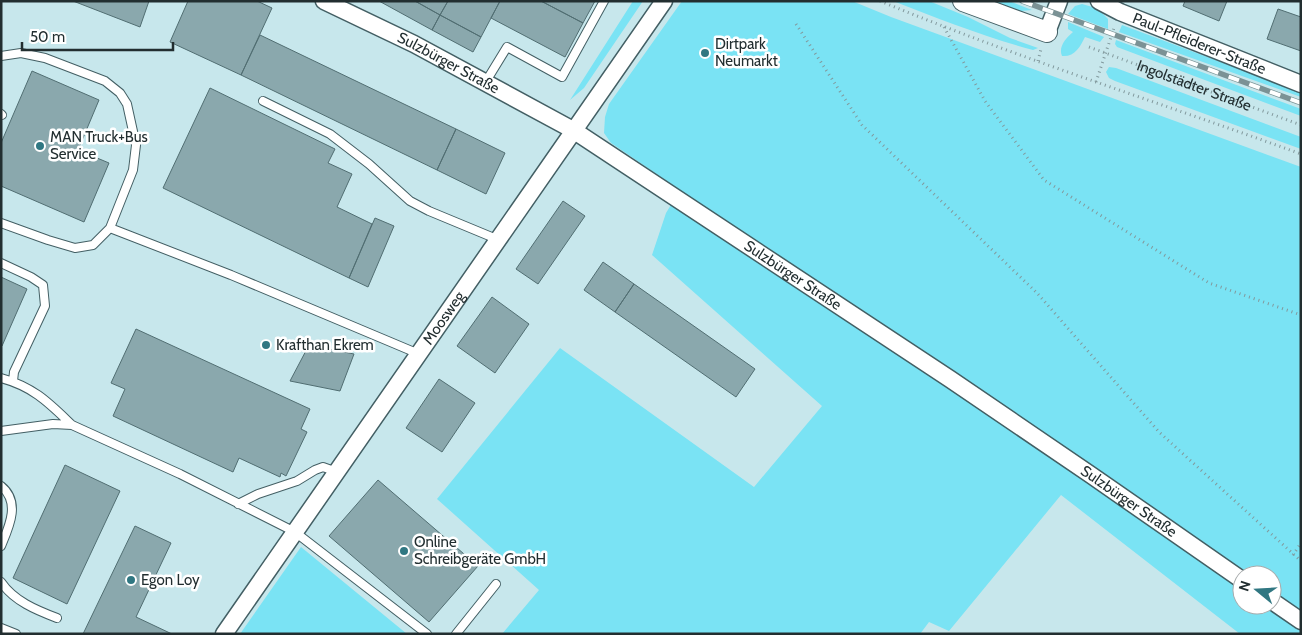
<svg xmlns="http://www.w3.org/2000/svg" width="1302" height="635" font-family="Cabin,sans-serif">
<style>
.green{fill:#7ae3f4;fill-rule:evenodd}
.building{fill:#8aa8ad;stroke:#516e72}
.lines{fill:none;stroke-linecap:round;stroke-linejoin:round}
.service-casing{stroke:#435f64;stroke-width:10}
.minor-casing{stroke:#435f64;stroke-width:19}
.tertiary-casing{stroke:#435f64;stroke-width:22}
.path{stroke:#82999d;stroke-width:3;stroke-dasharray:1 4;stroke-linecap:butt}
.service{stroke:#fff;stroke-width:8}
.minor{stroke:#fff;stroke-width:16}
.tertiary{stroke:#fff;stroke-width:20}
.rail-casing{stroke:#7b9295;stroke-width:5.5}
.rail{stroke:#fff;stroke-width:4;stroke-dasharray:11;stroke-linecap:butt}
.poi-dot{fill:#307782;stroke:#fff;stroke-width:2}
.labels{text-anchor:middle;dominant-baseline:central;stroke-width:5;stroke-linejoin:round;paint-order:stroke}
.street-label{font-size:15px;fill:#222e30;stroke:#fff}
.poi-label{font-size:15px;fill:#222e30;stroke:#fff;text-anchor:start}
</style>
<rect width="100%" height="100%" fill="#c7e7ec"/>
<path class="green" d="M633,1h10l-59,87 -14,12z
M682,1h170l39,16 410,150v467h-61l-179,-139 -112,136 -20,-9 -9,12h-418l37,-44 -102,-91 123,-151 194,139 68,-81 -170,-151 14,-42 14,-23 -69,-47 -7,-10 1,-16 4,-13zM1242,575h30v30h-30z
M893,1h36l39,16 42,21 28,10 -5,2c-48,-13 -94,-31 -140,-49z
M992,1h17l23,9 -11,1z
M1082,4c12,3 18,6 26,15v10l-40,-15 7,-8z
M1068,22l36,15 -4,5 -15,-5c-5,10 -10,20 -23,19 -4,-9 4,-18 11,-24l-5,-3z
M1122,25l179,67v5l-182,-65z
M1116,40l185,69v7l-184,-69 -2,-3z
M1109,67l7,1 185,69v12l-186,-68 -6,-3 -3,-6z
M301,547l106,87h-167z"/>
<path class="building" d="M73,1h76l-9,26z
M188,1h69l15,7 -31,67 -71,-33z
M379,1h36l25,14 -8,15z
M415,1h33l-8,14z
M448,1h52l-19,36 -41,-22z
M500,1h41l42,22 -18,34 -74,-39z
M541,1h54l-12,22z
M1185,1h42l-8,20 -36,-15z
M1278,9l23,8v34l-34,-12z
M440,15l41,22 -8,15 -41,-22z
M260,35l196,94 -19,41 -196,-95z
M32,71l67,29 -21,50 31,13 -25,59 -83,-36v-43z
M210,88l125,61 -7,14 24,11 -15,33 35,17 -23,54 -186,-90z
M456,129l49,24 -19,41 -49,-24z
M563,201l22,15 -47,68 -22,-15z
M375,218l19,8 -26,61 -19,-9z
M603,262l31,22 -19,28 -31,-22z
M1,277l26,12 -25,57 -1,-1z
M634,284l121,85 -19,28 -121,-85z
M492,297l37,27 -34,49 -38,-27z
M136,329l174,80 -9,20 6,3 -21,44 -5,-3 -1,4 -41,-19 -6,14 -120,-56 12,-27 -14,-6z
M309,345l45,9 -14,37 -50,-10z
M439,379l36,24 -33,49 -36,-24z
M65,465l55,26 -53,113 -54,-26z
M378,480l100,86 -49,56 -100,-86z
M135,526l36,17 -35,74 36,17h-89z"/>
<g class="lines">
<g class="service-casing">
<path id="service" d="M1,56l20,-3 24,5 60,23 15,12 7,11 9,41 -3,25 -23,58 -17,17 -18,3 -27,-8 -47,-17
M485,83l22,-36 55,30 42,-76
M263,101l67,33 39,30 41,37 19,10 70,29
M1,114l1,1
M110,228l121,47 188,79
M1,263l30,14 12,8 2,21 -31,66 -1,9
M1,378c33,9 48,25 71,47
M1,431l52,-7 19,1 108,49 115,58 132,102
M1,486c20,16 8,41 0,60
M238,504l20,-10 39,-13 18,-11 8,-3 14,5
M1,582c13,19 35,28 56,36
M1,628l15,6
M456,634l40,-50"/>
</g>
<g class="minor-casing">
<g id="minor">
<path id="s2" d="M324,1l90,43 159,86 377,249 141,96 151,105"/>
<path id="s3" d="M1099,1l21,11 181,72"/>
<path d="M1047,32l12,-31"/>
<path d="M1272,601l29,20"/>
<path id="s4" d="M224,634l440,-633"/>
</g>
</g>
<g class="tertiary-casing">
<path id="tertiary" d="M963,1l84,31"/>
</g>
<g class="path">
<path d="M880,1c138,57 281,102 421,153"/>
<path d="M796,24l66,101 175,168 122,139 142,129"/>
<path d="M944,27l41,74 59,79 165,103 92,32"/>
<path id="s1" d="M1089,47l212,78"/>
<path d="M1038,61l3,-12"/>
<path d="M1096,82l18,-54"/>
<path d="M1293,555l8,-12"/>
</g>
<use href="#service" class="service"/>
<use href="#minor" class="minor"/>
<use href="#tertiary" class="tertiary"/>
<g class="rail-casing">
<path id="rail" d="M1022,1l279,102"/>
</g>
<use href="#rail" class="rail"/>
</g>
<g class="poi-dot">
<circle cx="705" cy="53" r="5"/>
<circle cx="40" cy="146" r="5"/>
<circle cx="266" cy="345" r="5"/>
<circle cx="404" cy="551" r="5"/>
<circle cx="131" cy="580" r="5"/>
</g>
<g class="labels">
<g class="street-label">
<text stroke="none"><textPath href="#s3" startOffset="109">Paul-Pfleiderer-Straße</textPath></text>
<text stroke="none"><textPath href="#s2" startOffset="139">Sulzbürger Straße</textPath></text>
<text stroke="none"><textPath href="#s1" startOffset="112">Ingolstädter Straße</textPath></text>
<text stroke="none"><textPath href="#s2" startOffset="544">Sulzbürger Straße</textPath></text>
<text stroke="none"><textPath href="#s4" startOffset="385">Moosweg</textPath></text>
<text stroke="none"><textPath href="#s2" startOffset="949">Sulzbürger Straße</textPath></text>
</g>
<g class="poi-label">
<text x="715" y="44">Dirtpark<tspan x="715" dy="17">Neumarkt</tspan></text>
<text x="50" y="137">MAN Truck+Bus<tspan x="50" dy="17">Service</tspan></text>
<text x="276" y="345">Krafthan Ekrem</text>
<text x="414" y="542">Online<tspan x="414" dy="17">Schreibgeräte GmbH</tspan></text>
<text x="141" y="580">Egon Loy</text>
</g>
</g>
<rect width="1302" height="635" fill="none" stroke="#222e30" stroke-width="5"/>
<g transform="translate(1257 590) rotate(288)"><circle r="24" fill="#ffffff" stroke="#a7abac"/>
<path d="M0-4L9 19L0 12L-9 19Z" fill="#307782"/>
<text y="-8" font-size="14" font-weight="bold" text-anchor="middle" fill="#222e30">N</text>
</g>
<path d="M22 42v8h151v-8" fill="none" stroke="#222e30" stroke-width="2.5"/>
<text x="30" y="42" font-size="15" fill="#222e30" stroke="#ffffff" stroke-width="4" paint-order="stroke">50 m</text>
</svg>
